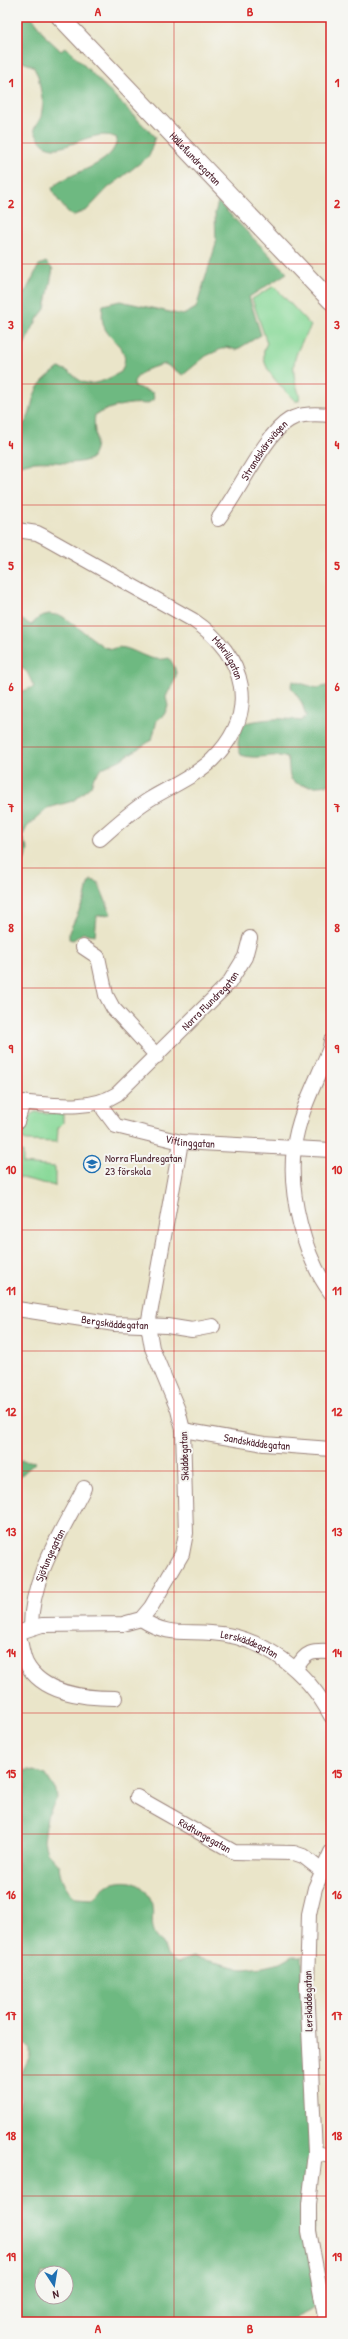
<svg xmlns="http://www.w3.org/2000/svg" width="348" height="2339" font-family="'Patrick Hand',sans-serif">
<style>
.green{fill:#89d999;stroke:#6a7c62}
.forest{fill:#6eb981;stroke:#5c6c56;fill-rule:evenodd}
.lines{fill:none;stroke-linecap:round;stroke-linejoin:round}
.minor-casing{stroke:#9a827a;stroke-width:16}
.tertiary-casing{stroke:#9a827a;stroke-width:19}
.minor{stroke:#fff;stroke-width:14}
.tertiary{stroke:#fff;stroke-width:17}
.grid{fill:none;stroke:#d62828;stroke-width:1;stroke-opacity:0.55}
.labels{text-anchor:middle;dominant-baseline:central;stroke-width:4;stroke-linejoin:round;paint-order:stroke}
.street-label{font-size:11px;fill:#4a1f2b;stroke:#f6f6f2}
.poi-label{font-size:11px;fill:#4a1f2b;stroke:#f6f6f2;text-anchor:start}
.neatline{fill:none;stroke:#d62828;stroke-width:1.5}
.grid-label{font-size:13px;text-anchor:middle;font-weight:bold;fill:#d62828}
</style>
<rect width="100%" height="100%" fill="#f6f6f2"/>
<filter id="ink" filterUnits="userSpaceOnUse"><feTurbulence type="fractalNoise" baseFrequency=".025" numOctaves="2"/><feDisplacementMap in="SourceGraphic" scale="8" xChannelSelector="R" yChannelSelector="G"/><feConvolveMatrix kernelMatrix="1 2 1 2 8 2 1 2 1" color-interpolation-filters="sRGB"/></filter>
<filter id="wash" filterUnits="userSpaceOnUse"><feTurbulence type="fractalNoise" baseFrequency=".012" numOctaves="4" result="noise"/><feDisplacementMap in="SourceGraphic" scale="16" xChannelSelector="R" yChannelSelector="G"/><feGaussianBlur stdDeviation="0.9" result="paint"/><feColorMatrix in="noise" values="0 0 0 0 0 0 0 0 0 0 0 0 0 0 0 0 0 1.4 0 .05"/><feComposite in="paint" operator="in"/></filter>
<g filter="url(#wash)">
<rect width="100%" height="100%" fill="#eae5c9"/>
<path class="green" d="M274,286l37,40c-10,18 -21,32 -16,54 1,7 6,14 4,21h-4c-13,-14 -41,-37 -28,-58l-15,-44z
M35,1112l28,2v9l-5,5 -1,14 -31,-1 -5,-3 8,-22z
M17,1152h6v12l32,3v19l-37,-9z"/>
<path class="forest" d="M17,17h15l14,20 15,14 5,-4 89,90 -6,19 -41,32 -21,22 -15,6c-8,-8 -17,-18 -20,-28 16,-17 63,-21 65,-50 -32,-15 -67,36 -83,-9l7,-12 2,-14 -5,-27 -5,-10 -16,-6z
M218,202l69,71 -38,24 12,38 -25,15 -10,-3 -20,9 -23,19 -18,-11c-13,3 -23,6 -31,17v5l19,7 1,6 -7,5c-18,-2 -37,3 -52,11 -3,20 6,24 -4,44 -22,8 -34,1 -56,3 -6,0 -12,3 -18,4v-35c18,-16 11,-24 20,-42 5,-9 14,-15 22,-21 15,4 12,7 22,13 13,7 28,-3 40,-9 10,-21 -3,-25 -14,-40 -6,-8 -5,-18 -4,-27l17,-4 63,14 13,-7 20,-64 -1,-31z
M46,262l7,7 -8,40 -7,9 -21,40v-59l10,-10 12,-24z
M49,614l13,2 42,31 8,2c18,-8 33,16 57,9 14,20 4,22 -3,39l2,9 -4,9 -7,5 -5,20 -32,20 -18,8 -8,9 -3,9 -18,15 -25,7 -21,19 -5,10 6,13 -5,14 -6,7v-181l6,1 11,-4 -7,-15 -10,-8v-47l14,8 10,-9z
M293,681l24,7 14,-3v99c-9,3 -34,4 -40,-5 -3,-5 -1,-15 -4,-21 -13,-6 -29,3 -46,-3 -6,-13 -2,-20 4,-32 19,-4 37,-6 56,-2l5,-4 -4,-14 -11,-16z
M91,880l7,2 13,32 -14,2 -2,19 -12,-2 -10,7 -4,-1v-7l16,-34 3,-14z
M21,1460l15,2 -19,17v-16z
M30,1770l16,5 10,16 1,7 -10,19 -3,24 3,11 12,13c1,14 7,24 17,33l15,1c7,-4 13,-12 20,-15 17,-6 33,-2 40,17 5,16 -5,30 12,42l4,13 10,7 16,-6 50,12 20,-2 17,-4 12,-7h10l15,346c-3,11 -19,12 -27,20h-273v-213c6,-10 2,-17 2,-27 1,-10 12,-24 11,-30 0,-6 -7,-10 -13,-12v-269zM42,2273h24v24h-24z"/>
</g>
<g filter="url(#ink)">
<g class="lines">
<g class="minor-casing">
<g id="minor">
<path id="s1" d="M218,519c20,-25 47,-85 71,-99 12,-7 28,-6 42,-5"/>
<path id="s2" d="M17,530l20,3 8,4 148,83c53,36 68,92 19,140 -17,16 -42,27 -62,39 -18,11 -34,26 -50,40"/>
<path d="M83,947l15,10 8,38 7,13 44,48"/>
<path d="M331,1041l-1,7c-13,32 -32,66 -36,100 -6,45 10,109 37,145"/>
<path id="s3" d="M17,1102c32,2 72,10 100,-8l112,-111 16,-26 5,-19"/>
<path id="s4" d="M103,1102l1,8 12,16 65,16 150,8"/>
<path d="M17,1122l6,-20"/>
<path id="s5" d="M17,1309l98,15 52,2 25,4 21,-4"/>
<path id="s6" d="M183,1430l81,14 67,5"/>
<path id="s7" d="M141,1619c26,17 41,12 70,14 53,3 96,38 120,83"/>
<path id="s8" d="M31,1627c0,-51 31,-95 53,-139"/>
<path d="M18,1632c3,10 4,22 8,31 16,31 58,35 89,35"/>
<path d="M17,1633l25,-8 81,-1 18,-5 10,-12 31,-53 4,-21 -3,-103 -5,-20 -26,-62 -4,-23 33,-183"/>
<path d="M296,1669c10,-18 16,-18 35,-17"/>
<path id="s9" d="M137,1797l97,55 60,1 9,3 19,15"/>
<path d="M315,2153l16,3"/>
<path d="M326,2322l-17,-91v-27l6,-51 -8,-167 2,-72 6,-26 16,-36"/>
</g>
</g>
<g class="tertiary-casing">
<g id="tertiary">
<path id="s10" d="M60,17l271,284"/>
</g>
</g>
<use href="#minor" class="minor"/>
<use href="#tertiary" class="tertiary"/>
</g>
</g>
<path class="grid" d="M174,17v2305M17,143h314M17,264h314M17,384h314M17,505h314M17,626h314M17,747h314M17,868h314M17,988h314M17,1109h314M17,1230h314M17,1351h314M17,1471h314M17,1592h314M17,1713h314M17,1834h314M17,1955h314M17,2075h314M17,2196h314"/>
<defs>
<g id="school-ring" transform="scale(0.9)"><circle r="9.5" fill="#f6f6f2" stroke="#1f6fb2" stroke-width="1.5"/><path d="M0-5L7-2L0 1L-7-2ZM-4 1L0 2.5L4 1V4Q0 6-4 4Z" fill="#1f6fb2"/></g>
</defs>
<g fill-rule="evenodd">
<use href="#school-ring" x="92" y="1164"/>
</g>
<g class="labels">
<g class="street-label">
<text stroke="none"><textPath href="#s10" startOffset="196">Hälleflundregatan</textPath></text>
<text stroke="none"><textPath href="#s1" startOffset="83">Strandskärsvägen</textPath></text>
<text stroke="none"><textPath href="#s2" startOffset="251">Makrillgatan</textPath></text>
<text stroke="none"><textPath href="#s3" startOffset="234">Norra Flundregatan</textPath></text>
<text stroke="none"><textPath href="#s4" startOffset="104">Vitlinggatan</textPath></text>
<text stroke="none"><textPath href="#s5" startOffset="99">Bergskäddegatan</textPath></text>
<text stroke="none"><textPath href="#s6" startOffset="75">Sandskäddegatan</textPath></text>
<text transform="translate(184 1456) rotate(-92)">Skäddegatan</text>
<text stroke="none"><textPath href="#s8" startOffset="75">Sjötungegatan</textPath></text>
<text stroke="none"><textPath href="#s7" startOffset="113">Lerskäddegatan</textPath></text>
<text stroke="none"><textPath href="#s9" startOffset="78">Rödtungegatan</textPath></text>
<text transform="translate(308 2001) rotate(-91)">Lerskäddegatan</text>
</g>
<g class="poi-label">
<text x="105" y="1158">Norra Flundregatan<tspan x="105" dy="13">23 förskola</tspan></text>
</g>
</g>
<rect width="348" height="2339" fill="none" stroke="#f6f6f2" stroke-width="44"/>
<g transform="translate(54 2285) rotate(168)"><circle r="19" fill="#f6f6f2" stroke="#b1a0a2"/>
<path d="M0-3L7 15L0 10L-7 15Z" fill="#1f6fb2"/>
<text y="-6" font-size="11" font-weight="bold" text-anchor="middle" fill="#4a1f2b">N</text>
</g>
<rect x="22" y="22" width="304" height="2295" class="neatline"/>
<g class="grid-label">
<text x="98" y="16">A</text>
<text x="250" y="16">B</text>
<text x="11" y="87">1</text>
<text x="337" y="87">1</text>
<text x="11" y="208">2</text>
<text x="337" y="208">2</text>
<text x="11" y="329">3</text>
<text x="337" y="329">3</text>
<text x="11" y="449">4</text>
<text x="337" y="449">4</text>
<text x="11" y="570">5</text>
<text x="337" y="570">5</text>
<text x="11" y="691">6</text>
<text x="337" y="691">6</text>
<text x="11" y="812">7</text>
<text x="337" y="812">7</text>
<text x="11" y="932">8</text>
<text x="337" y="932">8</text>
<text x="11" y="1053">9</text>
<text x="337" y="1053">9</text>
<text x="11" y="1174">10</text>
<text x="337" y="1174">10</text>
<text x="11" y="1295">11</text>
<text x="337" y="1295">11</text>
<text x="11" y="1416">12</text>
<text x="337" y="1416">12</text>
<text x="11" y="1536">13</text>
<text x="337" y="1536">13</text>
<text x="11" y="1657">14</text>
<text x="337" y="1657">14</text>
<text x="11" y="1778">15</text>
<text x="337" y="1778">15</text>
<text x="11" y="1899">16</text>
<text x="337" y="1899">16</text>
<text x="11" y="2020">17</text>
<text x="337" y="2020">17</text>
<text x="11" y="2140">18</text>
<text x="337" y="2140">18</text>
<text x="11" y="2261">19</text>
<text x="337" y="2261">19</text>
<text x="98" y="2333">A</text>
<text x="250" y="2333">B</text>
</g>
</svg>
